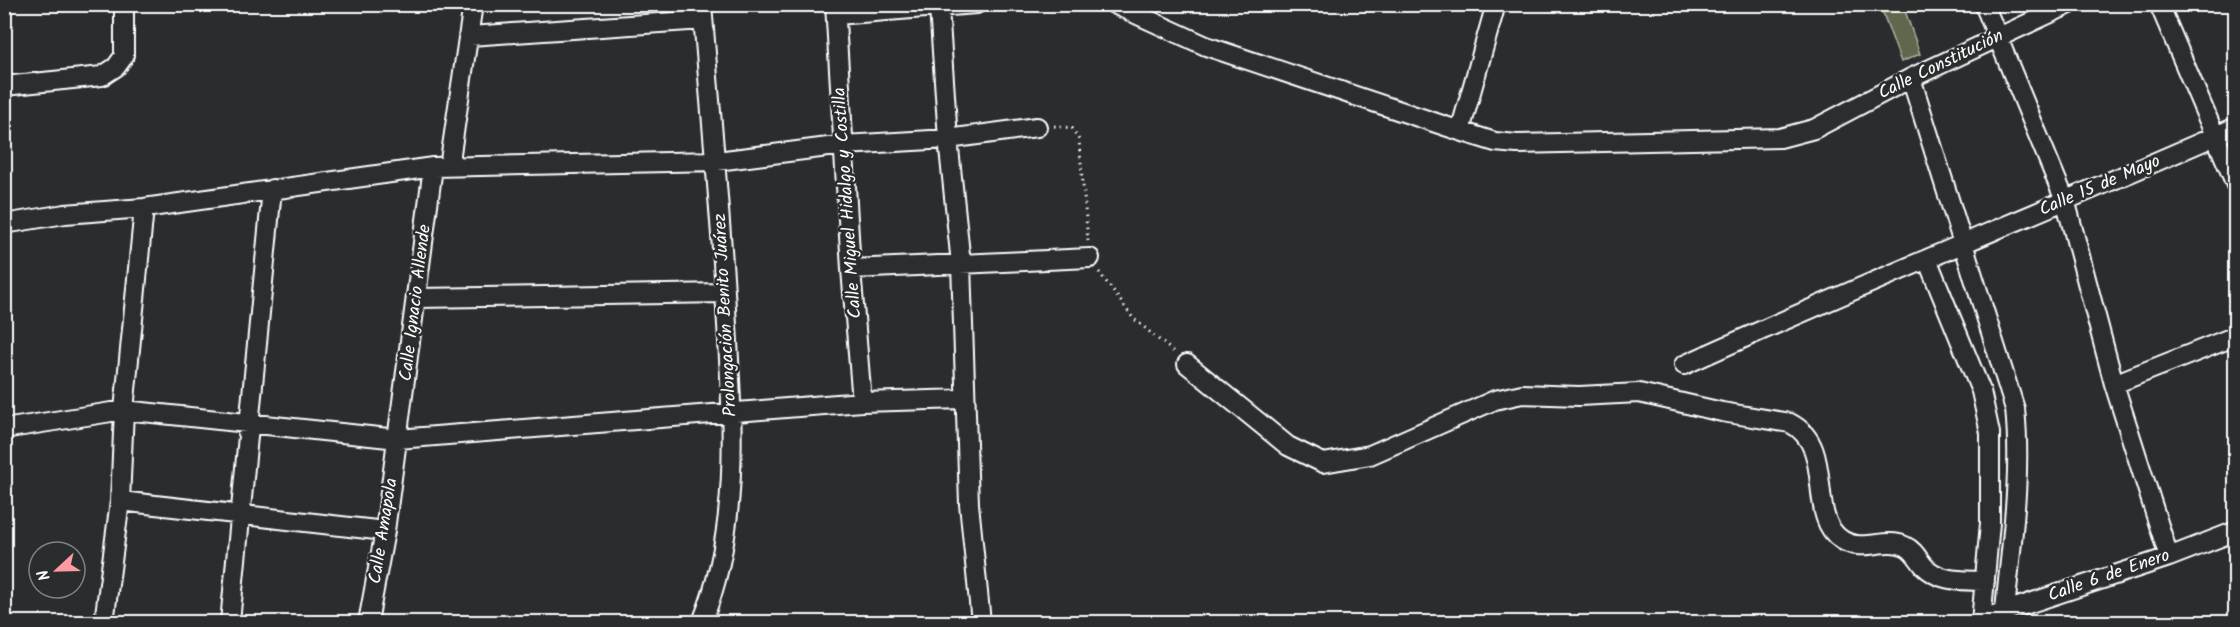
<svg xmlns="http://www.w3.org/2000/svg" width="2240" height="627" font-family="Kalam,sans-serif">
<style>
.green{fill:#5e674d;stroke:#aeb3a6;stroke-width:1.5}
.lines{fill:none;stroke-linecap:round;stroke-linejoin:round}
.street-casing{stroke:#fff;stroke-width:22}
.path{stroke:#fff;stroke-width:3;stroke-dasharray:1.5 4.5;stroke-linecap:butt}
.street{stroke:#2a2d2e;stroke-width:18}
.labels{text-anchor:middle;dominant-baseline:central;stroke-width:5;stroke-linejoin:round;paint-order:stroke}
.street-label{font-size:18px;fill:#fff;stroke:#2a2d2e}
</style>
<rect width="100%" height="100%" fill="#2a2d2e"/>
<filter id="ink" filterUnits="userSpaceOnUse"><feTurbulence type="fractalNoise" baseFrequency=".0167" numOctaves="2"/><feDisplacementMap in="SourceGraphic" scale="12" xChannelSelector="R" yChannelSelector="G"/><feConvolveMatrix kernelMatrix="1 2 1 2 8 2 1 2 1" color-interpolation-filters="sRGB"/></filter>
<g filter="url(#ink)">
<path class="green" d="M1880,5h23l17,49 -19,8z"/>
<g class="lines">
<g class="street-casing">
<path id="street" d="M835,4l16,265 11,133
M1114,4l92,42 254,85 35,11 22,2 263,-6 34,-9 97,-51 159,-74
M1984,4l82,199 48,181 55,173
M2159,4l77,181
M939,8l9,131 13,125 8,240 12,118
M836,15l140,-11
M470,36l233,-16
M1911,78l104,331c7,67 -4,135 -10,202
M4,86l98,-10 14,-9 8,-11v-52
M1460,131l36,-127
M449,167l24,-163
M4,224l61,-10 79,-6 289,-41 284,-6 127,-16 104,-6 89,-12
M1927,259l54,132 9,42v90l-9,99
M851,269l239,-11
M417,298l308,-5
M1187,364l101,82 35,17 47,-8 125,-55 27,-6 57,2 60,-3 83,19 68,11c47,24 15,93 52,117 21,13 42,-3 63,6 9,4 13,13 19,20 17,17 38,14 61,15
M1684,365c182,-83 368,-157 552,-238
M2114,384l122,-48
M4,429l120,-19 274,29 464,-37 102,-3
M120,501l265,30
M1994,615l175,-58 67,-26
M104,622l16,-121 4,-91 20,-202
M230,622l42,-433
M368,622l17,-91 48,-364
M702,622c40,-98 30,-210 24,-314 -6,-101 -16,-202 -24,-304"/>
</g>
<path class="path" d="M1054,126l18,2 7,12 9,101
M1099,272l34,46 43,36"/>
<use href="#street" class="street"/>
</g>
</g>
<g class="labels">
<g class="street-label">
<text transform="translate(1941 65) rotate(-26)">Calle Constitución</text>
<text transform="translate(2100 186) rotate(-23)">Calle 15 de Mayo</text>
<text transform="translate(848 203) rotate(-94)">Calle Miguel Hidalgo y Costilla</text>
<text transform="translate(416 303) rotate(-83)">Calle Ignacio Allende</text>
<text transform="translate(726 315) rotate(-93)">Prolongación Benito Juárez</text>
<text transform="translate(384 531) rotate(-81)">Calle Amapola</text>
<text transform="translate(2109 576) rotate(-19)">Calle 6 de Enero</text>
</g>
</g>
<rect width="2240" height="627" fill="none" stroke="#2a2d2e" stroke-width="24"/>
<rect x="12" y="12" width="2216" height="603" fill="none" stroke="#fff" stroke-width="2" filter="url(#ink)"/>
<g transform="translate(57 570) rotate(248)"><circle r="28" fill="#2a2d2e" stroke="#7f8182" stroke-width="1.5"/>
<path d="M0-4.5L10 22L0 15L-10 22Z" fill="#ff9aa2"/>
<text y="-9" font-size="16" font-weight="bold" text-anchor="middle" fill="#ffffff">N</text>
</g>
</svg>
